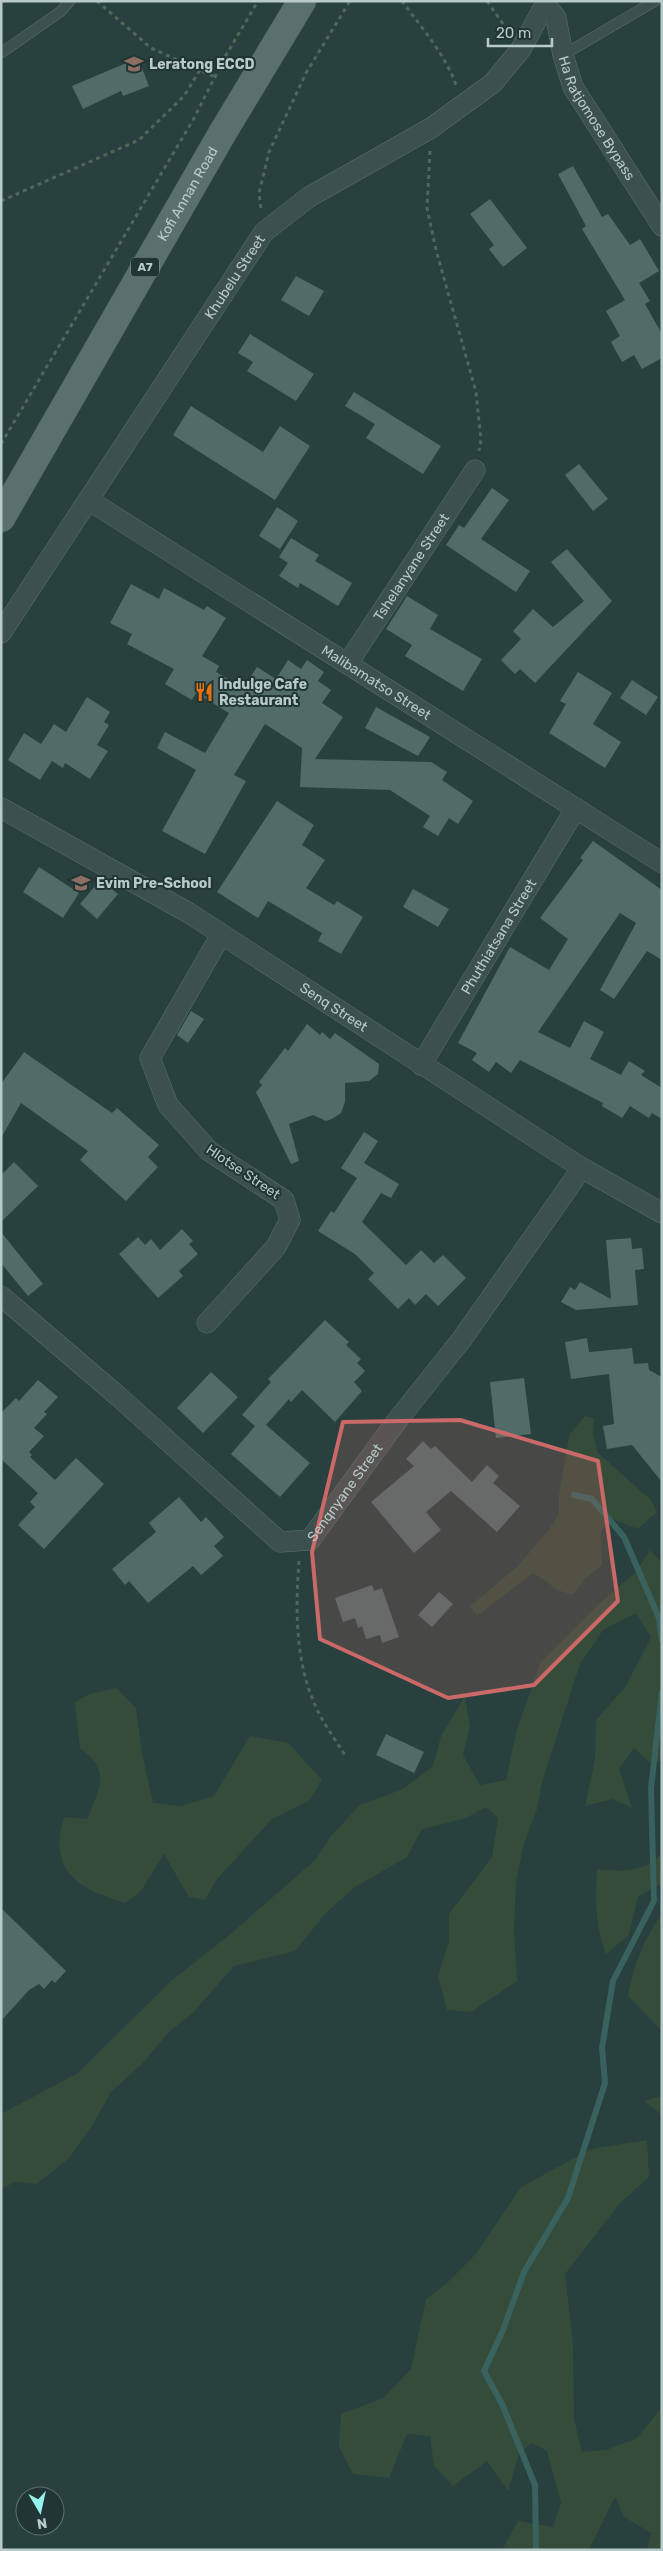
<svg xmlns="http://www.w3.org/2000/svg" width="663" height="2551" font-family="Rubik,sans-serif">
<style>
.green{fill:#354c3b}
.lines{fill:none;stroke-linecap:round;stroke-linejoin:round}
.stream{stroke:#39625e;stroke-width:6}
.building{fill:#516b69}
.lane-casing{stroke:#5c706f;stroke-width:11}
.street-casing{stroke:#5c706f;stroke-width:21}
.primary-casing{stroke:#485c5b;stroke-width:29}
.path{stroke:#51675b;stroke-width:3;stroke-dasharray:4 4;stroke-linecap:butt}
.lane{stroke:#3c504e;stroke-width:10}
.street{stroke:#3c504e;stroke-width:20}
.primary{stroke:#5a706e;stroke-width:28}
.marked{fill:#ca6968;fill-opacity:0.2;stroke:#ca6968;stroke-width:4;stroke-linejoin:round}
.labels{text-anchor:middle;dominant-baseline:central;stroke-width:4;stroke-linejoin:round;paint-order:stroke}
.shield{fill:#203534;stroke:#8a9d9c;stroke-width:1}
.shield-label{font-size:12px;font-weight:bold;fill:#b8cac9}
.poi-label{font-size:14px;font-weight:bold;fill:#b8cac9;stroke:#203534;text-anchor:start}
.street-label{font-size:14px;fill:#b8cac9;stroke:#203534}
</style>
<rect width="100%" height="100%" fill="#28403e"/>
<path class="green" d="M585,1416l9,2 -1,16 5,19 53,47 6,12 -19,17 -28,-11 -9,14 1,33 -17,14 -12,16 -16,-5 -14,-11 -10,-6 -56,43 -7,-10 47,-39 31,-36 11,-17v-19l10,-60z
M650,1550l12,13v198l-13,1 -15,-14 -15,21 13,39 -19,-9 -28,7 10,-47 1,-39 30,-34 25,-49 -15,-24 -33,17 -23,34 -38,118 -5,27 -13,34 -8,38 -2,52 3,48 -46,31 -24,-2 -9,-34 11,-35v-27l43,-57 6,-39 -12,-11 -20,11 -44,11 -15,28 -52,30 -29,26 -31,38 -61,15 -40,46 -24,19 -29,34 -30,27 -19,34 -23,32 -32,26 -23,-2 -13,8v-76l77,-41 94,-93 55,-43 88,-77 16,-24 29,-31 43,-16 30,-23 8,-30 24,-40 5,31 -7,28 17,30 26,-5 10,-47 24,-70 61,-61 35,-30z
M117,1688l19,20 6,45 11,50 27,3 34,-10 36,-60 38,7 34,37 -13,21 -37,18 -55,60 -12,21 -16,-3 -25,-43 -23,37 -16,12c-48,-14 -77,-32 -61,-86l23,2c13,-31 24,-49 -7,-71l-5,-46 14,-8z
M662,1853v37l-3,-5 -21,11 -9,39 -23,19c-11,-28 -11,-55 -9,-85 25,3 46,4 65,-16z
M662,1913v118l-34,-35c6,-34 15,-54 34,-83z
M662,2096v19l-18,-14z
M647,2140l2,37 -28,25 -56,72 8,71 1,74 8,33 24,-2 31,-12 25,-31v143h-15l4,-17 -27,-16 -9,-20 -26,53h-87l16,-29 35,6 8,-24 -14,-52 -15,-8 -13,10 -11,38 -21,-30 -34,25 -19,-20 -4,-30 -23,-2 -18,44 -36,-4 -14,-27 2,-33 42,-16 28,-29 15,-70 20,-15 30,-30 45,-67 70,-38z"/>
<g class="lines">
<path class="stream" d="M574,1495l18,4 32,38 35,81 3,22
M536,2550l-1,-65 -33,-81 -18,-33 19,-41 21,-58 44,-74 37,-115 -3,-35 11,-67 41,-80 -3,-113 11,-96"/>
</g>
<path class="building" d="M138,58l11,28 -26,10 -2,-5 -38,18 -11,-23z
M573,166l29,51 6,-3 22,31 10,-6 19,32 -20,12 11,18 -5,3 17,30v24l-20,11 -8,-14 -12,7 -11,-20 9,-6 -14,-25 19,-11 -43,-71 4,-3 -28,-52z
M490,199l37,49 -24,19 -14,-18 5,-4 -24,-31z
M296,276l28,15 -15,25 -28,-16z
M250,334l64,40 -18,27 -49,-30 6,-9 -15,-9z
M354,392l87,54 -18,28 -57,-36 9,-14 -30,-18z
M191,406l72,46 17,-26 30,20 -35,54 -102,-65z
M579,464l29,35 -15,12 -28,-36z
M492,488l17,12 -28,39 49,32 -14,21 -70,-47 13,-20 5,3z
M277,507l21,14 -18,28 -21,-13z
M291,538l28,17 -4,6 37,22 -14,23 -38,-23 -2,5 -19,-12 9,-13 -9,-6z
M567,549l45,52 -77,82 -15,-14 -5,5 -14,-14 20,-21 -8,-8 20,-22 20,18 31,-26 -33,-39z
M131,584l28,15 5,-11 40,22 3,-4 19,12 -24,38 17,10 -3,6 27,16 14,-21 19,12 12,-19 13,9 6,-9 17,12 -6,9 13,9 -9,13 21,14 -28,42 116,3 16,10 -5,8 31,21 -15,23 -9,-6 -11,18 -15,-9 7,-11 -40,-26 -90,-3 2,-39 -37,-24 -31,51 12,6 -41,73 -43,-23 34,-61 -39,-22 8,-16 40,21 24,-40 -33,-20 -4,7 -27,-16 9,-15 -47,-25 5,-10 -22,-11z
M407,596l31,19 -8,14 52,30 -19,32 -58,-35 7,-11 -26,-16z
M578,672l34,21 -19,31 28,18 -16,26 -56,-35 17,-29 -6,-3z
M632,680l26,17 -12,18 -26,-17z
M87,697l23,15 -6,10 5,3 -12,20 11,6 -18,28 -25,-16 -2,5 -11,-7 -12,19 -32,-20 16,-27 17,11 13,-20 12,8z
M376,707l54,30 -12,19 -53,-28z
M277,801l37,24 -12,20 23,15 -19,28 28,17 3,-4 26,16 -22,37 -23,-13 4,-8 -54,-32 -10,17 -41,-26z
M593,841l69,49v70l-15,-9 -33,48 -14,-9 36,-67 -16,-10 -82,119 32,16 14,-27 20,11 -14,27 31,16 8,-14 16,10 -4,4 21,13v31l-10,-6 -3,5 -19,-12 -8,12 -20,-12 1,-3 -83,-43 -9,13 -15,-11 -7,10 -17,-12 5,-7 -19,-10 52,-96 39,23 19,-31 -28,-21 43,-58 -3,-2z
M39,867l40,26 -16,25 -40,-26z
M100,880l18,14 -21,25 -17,-15z
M413,889l36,20 -11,18 -35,-20z
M191,1011l13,8 -16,24 -11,-8z
M307,1024l13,11 2,-3 8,7 5,-6 44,31 -1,10 -9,7 -24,2v19l-4,11 -9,6 -6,2 -13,-6 -24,9 10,37 -8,3 -35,-72 6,-7 -3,-3 26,-34 3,3z
M24,1052l88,61 5,-5 42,37 -11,12 10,10 -32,34 -46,-41 8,-9 -67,-48 -20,35v-54z
M364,1132l14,9 -14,22 35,21 -8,14 -10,-5 -19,29 44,43 15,-15 13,13 9,-8 23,23 -28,28 -12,-12 -11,11 -6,-7 -11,11 -30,-30 6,-6 -19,-19 -37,-23 13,-20 3,2 23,-35 -16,-10z
M14,1162l24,24 -37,36v-47z
M182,1229l11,12 -4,3 9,10 -19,17 4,5 -25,22 -39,-44 19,-17 7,8 6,-6 9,11z
M1,1232l42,52 -15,12 -27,-33z
M631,1238l1,11 10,-1 2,21 -9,1 3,35 -62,5 -15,-8 9,-15 5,3 5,-8 31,17 -5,-59z
M325,1320l24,22 -3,3 15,14 -4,4 8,8 -11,11 8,9 -27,31 -33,-32 -11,12 -2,-3 -23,26 44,38 -30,34 -49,-43 24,-28 -13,-11 29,-33 -3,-3z
M587,1338l2,14 43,-4 2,16 14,-1 1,7 13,7v105l-30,-37 -25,4 -4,-23 11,-2 -5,-50 -38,5 -6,-37z
M211,1372l27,25 -35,36 -26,-25z
M524,1378l7,56 -35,4 -6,-56z
M38,1380l20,17 -14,15 3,2 -13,14 10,8 -15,16 3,3 -2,2 25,23 21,-22 28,26 -60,65 -26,-24 17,-18 -5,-5 8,-9 -37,-34v-46l15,-15 3,3z
M423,1441l8,8 4,-3 37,36 15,-17 12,11 -6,7 27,23 -23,26 -46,-41 -25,21 15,18 -27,23 -43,-51 43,-36 -8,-7z
M179,1497l22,25 5,-5 18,20 -10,9 9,10 -22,19 -8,-9 -45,37 -19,-22 -4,4 -13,-16 44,-37 -7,-9z
M372,1585l2,6 8,-3 17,49 -17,6 -2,-8 -14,4 -4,-13 -4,2 -3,-10 -12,4 -8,-24z
M439,1592l14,12 -21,23 -14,-12z
M386,1734l38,18 -10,21 -38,-18z
M1,1908l65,63 -11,12 -3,-3 -8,9 -5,-5 -10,6 -28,31z"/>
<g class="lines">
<g class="lane-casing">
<path id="lane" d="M1,53l59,-41 10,-11
M563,55l92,-54"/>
</g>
<g class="street-casing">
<g id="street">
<path id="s1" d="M546,5l10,13 7,37 10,32 89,139"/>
<path id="s2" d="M90,501l572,362"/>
<path id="s3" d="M1,633l263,-401 45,-35 122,-69 62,-45 28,-34 26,-48"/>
<path id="s4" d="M348,663l127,-193"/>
<path id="s5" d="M1,808l188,105 393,255 80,45"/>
<path id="s6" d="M421,1065l155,-257"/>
<path id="s7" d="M1,1296l118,101 161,145 30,-2 86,-118 66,-83 120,-171"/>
<path d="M207,1323l69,-76 14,-27 -6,-20 -75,-49 -41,-46 -18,-47 71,-123"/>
</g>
</g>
<g class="primary-casing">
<g id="primary">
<path id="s8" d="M1,518l222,-386 79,-131"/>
</g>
</g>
<path class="path" d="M97,1l54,47 66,30
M402,1c19,26 43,53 54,84
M487,1l21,30
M430,151l-3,57 9,42 40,142 5,48 -2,11
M1,201l138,-61 45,-44 16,-26
M261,208l-2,-15 10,-41 37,-79 44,-72
M1,444l192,-324 33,-65 32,-54
M299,1561c-4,53 -4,110 23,158 7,12 15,24 23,36"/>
<use href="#lane" class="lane"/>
<use href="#street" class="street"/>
<use href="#primary" class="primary"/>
</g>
<path class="marked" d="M460,1420l138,41 20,140 -84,84 -86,13 -128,-59 -8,-87 31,-130z"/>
<defs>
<g id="school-bare" transform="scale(1.5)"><path d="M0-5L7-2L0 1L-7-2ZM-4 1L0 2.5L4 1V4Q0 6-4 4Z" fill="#8d6e63" stroke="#203534" stroke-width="2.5" paint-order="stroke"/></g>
<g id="restaurant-bare" transform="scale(1.5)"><path d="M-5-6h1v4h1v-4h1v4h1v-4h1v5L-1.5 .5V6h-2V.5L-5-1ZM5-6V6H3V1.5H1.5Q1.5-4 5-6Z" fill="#e8710a" stroke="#203534" stroke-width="2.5" paint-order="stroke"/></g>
</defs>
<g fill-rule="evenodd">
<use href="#school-bare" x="134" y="64"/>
<use href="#restaurant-bare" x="204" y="692"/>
<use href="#school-bare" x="81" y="883"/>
</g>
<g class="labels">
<rect class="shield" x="131" y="257.5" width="28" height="19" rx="4"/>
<g class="shield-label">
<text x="145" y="267">A7</text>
</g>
<g class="poi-label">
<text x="149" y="64">Leratong ECCD</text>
<text x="219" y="684">Indulge Cafe<tspan x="219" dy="16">Restaurant</tspan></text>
<text x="96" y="883">Evim Pre-School</text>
</g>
<g class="street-label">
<text stroke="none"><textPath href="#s1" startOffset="126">Ha Ratjomose Bypass</textPath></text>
<text stroke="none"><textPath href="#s8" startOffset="374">Kofi Annan Road</textPath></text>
<text stroke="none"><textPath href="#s3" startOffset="426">Khubelu Street</textPath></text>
<text stroke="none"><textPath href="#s4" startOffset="115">Tshelanyane Street</textPath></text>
<text stroke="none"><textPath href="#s2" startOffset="339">Malibamatso Street</textPath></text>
<text stroke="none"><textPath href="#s6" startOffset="150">Phuthiatsana Street</textPath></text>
<text stroke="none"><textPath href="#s5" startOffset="388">Senq Street</textPath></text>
<text transform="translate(243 1172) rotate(34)">Hlotse Street</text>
<text stroke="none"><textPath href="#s7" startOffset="461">Senqnyane Street</textPath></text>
</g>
</g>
<rect width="663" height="2551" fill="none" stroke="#b8cac9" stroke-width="5"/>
<g transform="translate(40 2511) rotate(171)"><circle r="24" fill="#203534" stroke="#5d7170"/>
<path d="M0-4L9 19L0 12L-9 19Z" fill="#95f3ee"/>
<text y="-8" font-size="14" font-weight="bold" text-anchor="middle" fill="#b8cac9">N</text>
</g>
<path d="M488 38v8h64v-8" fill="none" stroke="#b8cac9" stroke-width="2.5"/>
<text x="496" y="38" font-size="15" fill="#b8cac9" stroke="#203534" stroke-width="4" paint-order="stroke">20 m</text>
</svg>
